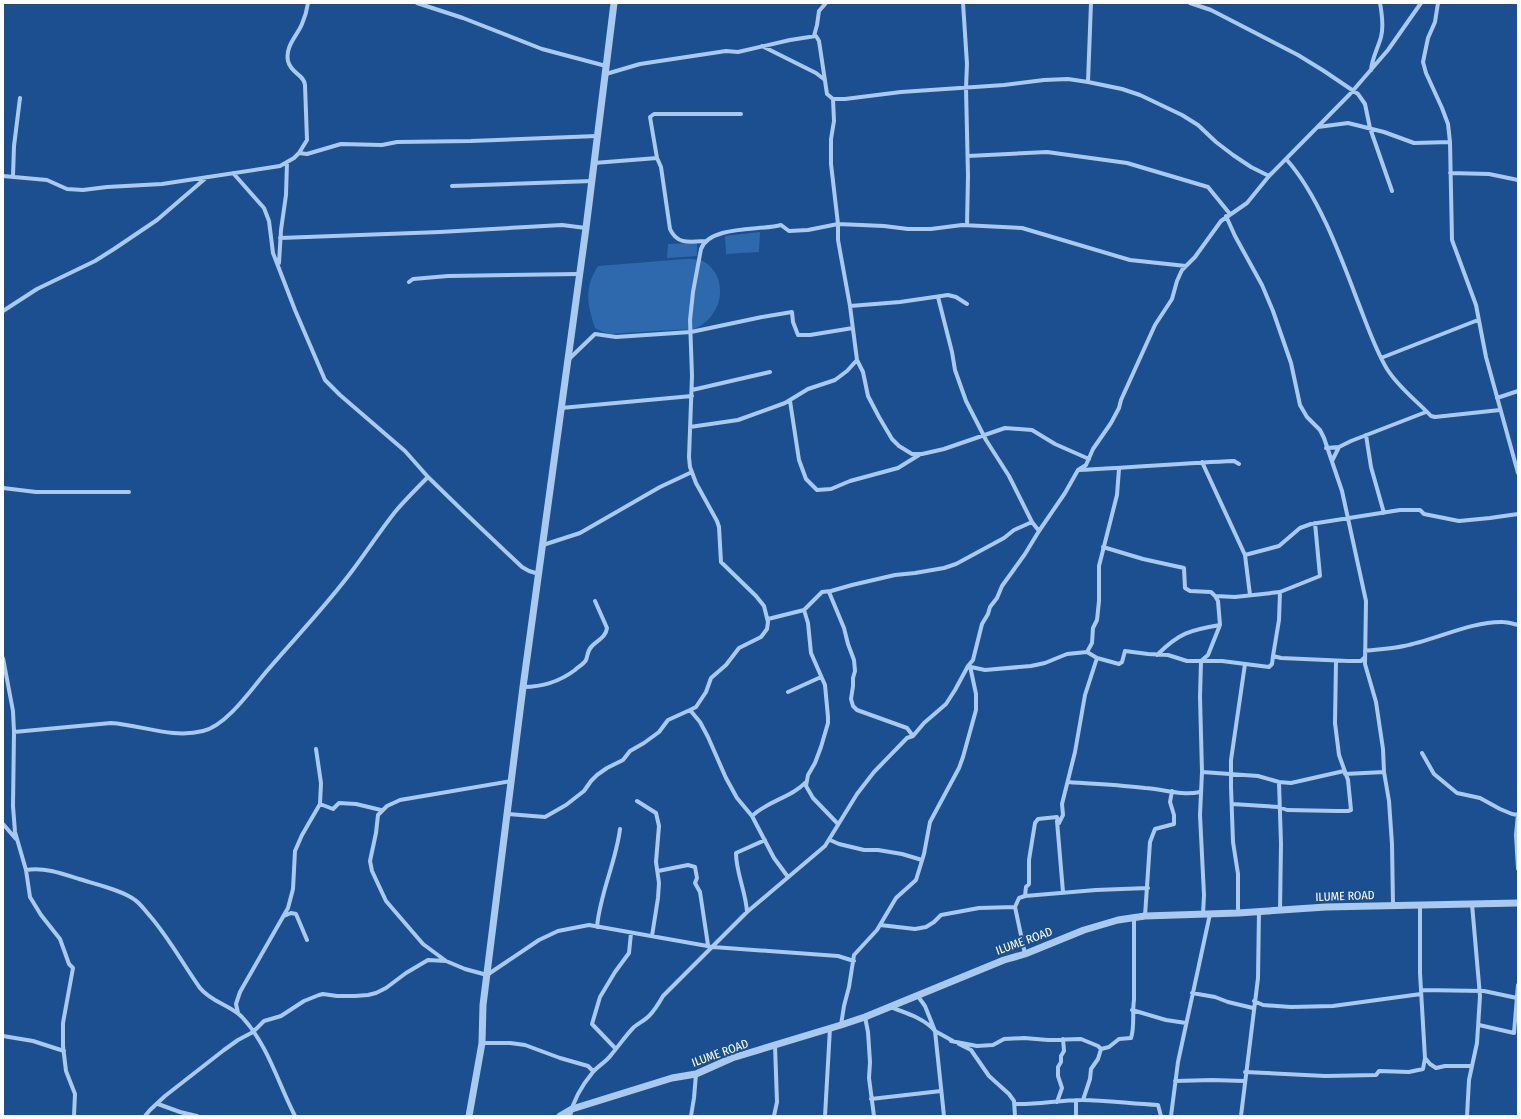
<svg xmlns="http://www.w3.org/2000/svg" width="1521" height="1119" font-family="'Fira Sans Condensed',sans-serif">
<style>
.pitch{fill:#2e69ad}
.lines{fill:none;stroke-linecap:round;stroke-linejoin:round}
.minor{stroke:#a9c9ee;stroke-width:4}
.tertiary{stroke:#a9c9ee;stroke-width:7}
.labels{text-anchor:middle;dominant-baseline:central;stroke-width:4;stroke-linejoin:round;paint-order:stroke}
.street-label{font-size:12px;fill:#fff;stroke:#1b4f8f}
</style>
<rect width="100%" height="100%" fill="#1b4f8f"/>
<path class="pitch" d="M760,232l-1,20 -33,2 -1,-18z
M697,243v13l-30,2 1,-14z
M685,259c5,0 13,0 18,2 27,16 20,55 -7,67 -5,3 -15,1 -21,2 -21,1 -43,2 -64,4l-8,-2 -8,-4c-8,-24 -11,-40 3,-62z"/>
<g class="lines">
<path class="minor" d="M417,3l46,15 79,31 64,17
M963,3l4,61 -1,24 2,88 -1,49
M1190,3l21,7 87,45 26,16 34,23 7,10 5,24 22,63
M1438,3l-3,19 -7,16 -5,24 3,11 16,35 6,16 2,18 2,98 24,65 10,52 32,116
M814,36l3,-11 2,-14 7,-8
M762,46l54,27 9,7
M1371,70c1,-12 7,-22 10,-33 3,-11 1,-23 -1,-34
M606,74l34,-10 86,-13 12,1 52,-12 26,-4 3,5 8,53 6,5h12l56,-7 103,-7 40,-5 24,-1 20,3 34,7 18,6 42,20 16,10 18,17 17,13 18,12 18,9
M1088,82l3,-79
M1318,127l30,-4 36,9 30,11 36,-1
M299,153l8,-13 -2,-55c-1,-11 -14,-11 -17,-24 -3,-15 9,-25 14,-37 3,-7 5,-14 6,-21
M968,156l79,-4 80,11 81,24 22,27
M1286,159c32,35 55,98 72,143 9,23 17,47 29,67 12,19 29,31 44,47l4,1 65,-7
M594,163l63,-5
M233,173l31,35 5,13 4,32 22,57 30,70 15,15 65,56 23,26 37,36 57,54 7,4 10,3
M1450,173l39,1 29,6
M3,176l44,4 20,9 16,1 24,-3 55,-3 118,-18 14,-8 5,-5 8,1 34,-10 41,1 15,-3 74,-1 126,-5
M13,176l1,-30 6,-48
M452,186l140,-5
M1226,216l9,20 27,49 11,26 18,52 9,42 7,12 13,13 4,8 18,53 24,110 -1,63 11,38 7,47 1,23 5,29 3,43 1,61
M280,238l160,-6 122,-7 24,3
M706,241c-16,1 -29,4 -36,-12l-9,-62 -4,-9 -7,-41 4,-3h87
M279,263l2,-33 5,-35 1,-33
M409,282l4,-3 35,-3 131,-2
M938,297l14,55 3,18 11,31 20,39 23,36 23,46 7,9
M850,306l50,-4 48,-7 8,2 11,7
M3,311l34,-22 58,-28 19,-12 43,-29 50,-43
M1381,358l97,-38
M568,360l27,-26 21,3 75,-5 71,-15 30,-5 1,10 5,13h12l43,-7
M857,360l6,12 5,24 11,21 13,22 7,7 13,8h10l22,-5 61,-21 27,2 23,14 34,15
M692,390l78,-18
M1497,398l21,-7
M790,401l9,59 7,19 11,11 14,-1 19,-8 48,-13 21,-13
M561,408l131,-12
M690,427l48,-7 47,-17 23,-14 27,-9 12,-9 10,-11 -7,-54 -12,-66v-16l-7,-60v-25l3,-18 -1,-22
M1366,435l5,32 13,46
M1326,448l13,-1 12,-6 75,-29
M1332,461l7,-14
M1202,462l43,93 5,40
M1079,470c51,-2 103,-7 155,-9l5,3
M3,488l33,4h93
M543,545l37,-12 80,-46 32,-15
M1103,547l40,12 41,9 1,20 5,3 21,1 4,4
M1245,555l34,-9 21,-18 11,-4 89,-14h20l4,4 35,7 31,-3 28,-4
M829,592l15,36 4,16 6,16 1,11 -2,7v8l-2,13 2,7 4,4 50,18 6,8
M804,610l4,13 3,30 14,32 3,32v6l-7,24 -6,16 -7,12 -2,11 7,12 25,26
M768,619l36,-9 18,-18 9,-1 21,-6 43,-10 20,-2 29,-5 12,-4 48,-26 10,-8 18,-8
M1365,651c13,-2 26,-2 39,-5 31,-6 68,-25 99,-24 5,0 10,2 15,3
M1087,652l5,-9 1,-15 4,-8 2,-19v-35l18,-71 2,-26
M1157,655c22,-22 33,-25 63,-30
M1273,656l6,-36 1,-28
M3,658l10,53 1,21 -1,74 2,26 11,38 4,27 11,18 19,24 9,25 4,4 -10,55v23l3,25 9,23 -1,22
M971,667l14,3 46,-4 14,-3 22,-9 20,-2 10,6 22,6 3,-2 3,-11 23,3 20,1 19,6h35l47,6 3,-3 1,-8 8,2 67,3h13l4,-4
M523,687c20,0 36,-5 52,-17 3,-3 9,-6 11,-10 2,-5 1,-9 6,-14 6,-6 14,-9 15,-18l-12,-27
M788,692l33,-15
M690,710l10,12 8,15 18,41 11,20 15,18 22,42 14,19
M14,732l97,-9c31,2 61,16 92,8 23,-5 48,-41 63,-59 29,-34 60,-66 86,-101 15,-20 28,-40 43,-59 10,-12 22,-24 33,-35
M1422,753l12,21 23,19 23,5 20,11 12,5 6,1
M1202,772l56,4 21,6 12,1 53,-12
M1345,774l39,-2
M511,781l-111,19 -13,6 -9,9 -2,18 -6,28 2,10 14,30 37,43 23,17 19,8 22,6 52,-35 19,-9 31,-6 124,22 125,9 16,5
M1068,782c25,2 51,3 77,6 18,1 36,8 55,4l1,-2
M1279,782l2,62 -1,66
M637,801l19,12 3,13 -3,36 3,21 -1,15 -6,38
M320,804l13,5 6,-6 17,1 25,6
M1232,804l47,3 8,3 50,1h11l3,-1 -3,-30 -9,-25 -4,-32 1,-62
M507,814l38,3 21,-12 18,-14 7,-10 6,-6 10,-7 16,-8 7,-9 14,-8 15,-11 9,-12 22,-10 6,-3 10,-15 5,-14 15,-13 13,-17 22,-11 6,-8 1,-7 -4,-16 -8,-10 -35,-34 -2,-35 -2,-6 -21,-38 -6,-16 -1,-10 3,-81 -2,-56 3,-28 8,-43c9,-24 59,-18 80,-24l8,6 19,-1 30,-6 46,2 24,3h23l31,-4 60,3 108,32 56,6
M1518,814l-2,21 2,34
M752,816c17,-16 39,-18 54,-34
M1057,821l6,71
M1059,823l4,-8 -1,-11 13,-52 10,-57 12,-37
M3,824l13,15
M830,840l9,4 25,6h14l24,4 20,6
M26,870c18,-3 35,3 53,9 16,5 43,11 56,21 6,4 10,11 15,16 19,22 33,48 50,72 11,14 30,17 42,29 26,28 36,66 53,99
M658,871l30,-6 7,2 2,11 -2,5 5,9 8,53
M1025,896l71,-6 52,-2
M747,912c-1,-20 -11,-39 -11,-59l29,-13
M1238,913v-39l-5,-32 -2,-55v-27l14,-96
M1203,914l1,-19 -4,-80 2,-43 -2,-75 1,-36 7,-6 12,-30 -2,-24 -3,-5 20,1 45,-5 40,-16 -5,-53
M284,916l7,-3 5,1 11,26
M1145,916l5,-74 5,-13 19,-5v-9l-4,-13 2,-11
M880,925l35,4 11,-2 8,-5 7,-7 38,-7 36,-1
M597,927c3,-34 19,-65 23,-98
M1025,954l-10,-47 4,-9 6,-2 1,-9 3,-3v-24l6,-37 3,-4 19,-2 1,6
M1421,990l63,1 33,7
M1192,993l23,4 13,5 25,6
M917,995l8,11 10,25 18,10
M1254,1001l9,4 28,2 42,-1 88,-12
M890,1007c16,6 34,11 45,24l9,85
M1132,1010l34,10 20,3
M238,1013l-2,-9 4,-12 48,-84 5,-19 2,-38 7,-16 18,-31 1,-21 -5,-34
M865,1017l3,15 2,30 -1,16 5,38
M841,1025l3,-19 5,-19 5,-32 23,-25 19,-32 20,-18 8,-26 6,-32 29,-54 4,-11 13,-47v-16l-6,-28
M1479,1025l35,8 4,-48
M3,1036l30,5 31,10
M951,1041l26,5 16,-1 11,-6 20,-1 24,2 33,-1 17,7 3,3 8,-2 10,-8 12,-1c4,-12 1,-26 3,-38v-82
M482,1043h28l15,2 35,13 28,8 5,5
M959,1044l12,6 18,26 20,18 5,7 1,15
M615,1048l-23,-24 8,-27 15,-25 14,-19 2,-20
M1425,1058l5,6 6,4 9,-2h27l5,-23 3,-47 -8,-92
M1245,1072l80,4 51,-1 3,-4 30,1 14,-3 2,-11 -5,-85v-68
M1175,1081l37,-1 32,1
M871,1099l70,-8
M1076,1100v16
M1083,1100l7,-21 1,-10 7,-10 3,-10
M1057,1102l5,-14 -4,-12v-9l3,-5v-6l3,-5 -1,-12
M158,1104l22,8 17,4
M1014,1104c23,1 45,-4 68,-4 25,0 50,4 76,5l3,11
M145,1116l5,-6 15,-14 59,-46 14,-10 15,-8 11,-11 17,-5 23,-15 15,-6 4,-1 14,2h18l13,-1 8,-2 10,-5 20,-15 22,-13 18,1
M570,1116c3,-15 13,-32 23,-44 5,-6 13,-10 18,-17 7,-8 15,-20 23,-28 5,-4 11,-7 15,-11 6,-6 10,-13 14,-20l84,-84 78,-66 32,-52 17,-22 33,-34 6,-2 11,-13 22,-19 9,-14 13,-24 5,-6 9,-36 6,-10 2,-7 7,-9 5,-12 23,-32 14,-23 26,-38 13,-23 8,-5 7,-16 18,-26 8,-15 2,-8 34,-75 17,-26 5,-18 5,-11 13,-13 26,-36 26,-18 22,-27 81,-82 38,-44 33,-47
M691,1116l3,-18 2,-24
M774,1116l3,-14 -2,-57
M825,1116l5,-88
M1171,1116l7,-54 32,-148
M1241,1116l17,-138 1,-67
M1467,1116l2,-36 3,-14"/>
<path class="tertiary" d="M469,1116l13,-73 1,-38 40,-318 63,-459 28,-225
M560,1116l12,-7 100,-31 24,-4 36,-16 109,-33 24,-8 139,-57 21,-6 59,-24 34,-10 27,-4 93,-3 88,-6 192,-4"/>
</g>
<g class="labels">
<g class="street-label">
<text transform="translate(1345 896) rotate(-2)">ILUME ROAD</text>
<text transform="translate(1024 941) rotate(-20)">ILUME ROAD</text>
<text transform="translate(720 1053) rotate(-20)">ILUME ROAD</text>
</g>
</g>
<rect width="1521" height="1119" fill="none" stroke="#ffffff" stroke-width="8"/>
</svg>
